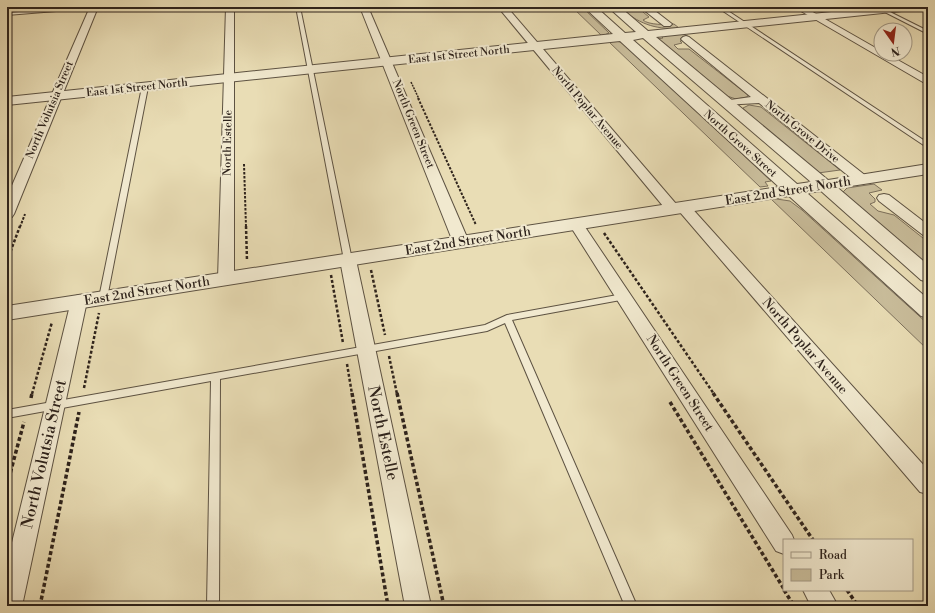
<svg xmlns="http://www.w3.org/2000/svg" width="935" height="613" font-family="'Libre Bodoni',serif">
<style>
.green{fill:#c9bd9b;stroke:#7c705c}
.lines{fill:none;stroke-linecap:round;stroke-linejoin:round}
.service-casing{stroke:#5d5242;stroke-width:2}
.minor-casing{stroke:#5d5242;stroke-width:2}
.tertiary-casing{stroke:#5d5242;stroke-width:2}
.path-far3{stroke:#2e231c;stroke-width:1.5;stroke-dasharray:2 1;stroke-linecap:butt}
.path-far2{stroke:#2e231c;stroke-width:2;stroke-dasharray:2.5 1.5;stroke-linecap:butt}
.path-far1{stroke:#2e231c;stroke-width:2.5;stroke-dasharray:3 2;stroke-linecap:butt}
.path{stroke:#2e231c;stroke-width:3.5;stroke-dasharray:4 2.5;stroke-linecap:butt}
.service{fill:#f1e9cf;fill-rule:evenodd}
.minor{fill:#f1e9cf;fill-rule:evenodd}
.tertiary{fill:#f1e9cf;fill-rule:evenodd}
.labels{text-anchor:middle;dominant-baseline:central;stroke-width:4;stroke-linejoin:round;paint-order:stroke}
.far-street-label{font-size:11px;fill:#2e231c;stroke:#f1e9cf}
.street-label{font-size:13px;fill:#2e231c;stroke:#f1e9cf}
.near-street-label{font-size:16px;fill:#2e231c;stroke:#f1e9cf}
</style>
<rect width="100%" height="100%" fill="#e9ddb5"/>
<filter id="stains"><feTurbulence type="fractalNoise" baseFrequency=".005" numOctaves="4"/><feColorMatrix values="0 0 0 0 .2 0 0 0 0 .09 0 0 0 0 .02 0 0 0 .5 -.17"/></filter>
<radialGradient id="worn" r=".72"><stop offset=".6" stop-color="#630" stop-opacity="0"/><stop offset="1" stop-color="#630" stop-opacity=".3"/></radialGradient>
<path class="green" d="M572,7h10l27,26 -7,3z
M619,7h18l12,10 -6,3c5,5 24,5 31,4l5,4c-25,2 -41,-5 -60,-21z
M684,34l8,5 -12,2 2,2 -8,2 4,4h11l59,46 -1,2 -11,2 -12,-4 -67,-56 6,-1 -2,-2z
M615,40l8,3 148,138 -6,1 3,4 -8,1 -152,-146z
M749,105l12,2 79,63 -22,3 -73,-61 -2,-4z
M874,184l8,6 -13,3 6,6v3l-5,2 8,7 16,4 34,27v28l-86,-77 5,-5z
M770,198l20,3 12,9 126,114v26z"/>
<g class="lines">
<g class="service-casing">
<path id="service" d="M78,7h17l-2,1 -86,7v-2z
M296,7h4l52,253 -4,2 -4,-2z
M717,7h5l206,136v5z
M875,7h5l48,24v3z
M145,85l3,2 -41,211 -4,3 -4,-3 43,-211z
M623,294l4,3 -1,2 -114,21 125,286h-12l-120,-283 -18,8 -267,48 -1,227h-12l4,-225 -204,37v-8l478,-85 22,-10z"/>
</g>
<g class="minor-casing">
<path id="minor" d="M90,7h8l-84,207 -2,3 -5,1v-21z
M226,7h8v272l-2,4 -6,1 -6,-1 -2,-4z
M360,7h8l101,235 -3,3h-10l-3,-3z
M498,7h9l170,198 6,-2 5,1 240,266v24l-8,-2 -241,-281 -6,2 -5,-1z
M640,7h10l22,17 -2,2h-6z
M794,7h10l77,44v3h6l41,23v8z
M686,36l3,1 177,139 2,3 -2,3h-10l-97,-79 -36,2 -2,-2 2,-2 28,-4 -68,-56 -2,-2 2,-2z
M884,194l5,1 39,30v11l-5,-1 -44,-34 -2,-3 2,-3z
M576,220l5,1 2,3 209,311 2,5h-10v14l-8,-3 -207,-327 2,-3z
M348,255l6,2 2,3 75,346h-26l-65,-346 2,-3z
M79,295l6,2 2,4 -65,305h-15v-43l64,-262 2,-4z
M803,590h26l9,16h-27z"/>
</g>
<g class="tertiary-casing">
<path id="tertiary" d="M584,7h12l29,26 11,-1 -28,-25h12l28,24 231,-24h37l-5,3 -255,27 172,143 100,-16v10l-90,14 90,77v17l-7,-2 -100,-89 -14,2 121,106v19l-7,-2 -132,-120 -782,124v-14l772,-119 -159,-146 -613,64v-8l606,-63zM643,38l168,144 -14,2 -164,-144z"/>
</g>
<path class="path-far3" d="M411,82l8,17"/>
<path class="path-far2" d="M418,98l58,127
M244,164l2,63
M7,172l5,-11
M20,227l5,-13"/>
<path class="path-far1" d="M246,226l1,35
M604,233l110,161
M7,261l13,-35
M371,270l14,65
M331,275l12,68
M389,356l8,38
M347,364l5,30
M84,388l15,-75
M32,394l20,-72"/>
<path class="path" d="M352,393l36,213
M397,393l47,213
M713,393l100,147
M31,398l1,-5
M670,402l114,187
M7,485l17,-63
M784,590l10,16
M847,590l11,16
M40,606l39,-194"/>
<use href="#service" class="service"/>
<use href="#minor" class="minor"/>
<use href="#tertiary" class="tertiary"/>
</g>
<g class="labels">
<g class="far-street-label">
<text transform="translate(459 55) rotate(-6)">East 1st Street North</text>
<text transform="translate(137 88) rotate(-6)">East 1st Street North</text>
<text transform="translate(587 108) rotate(50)">North Poplar Avenue</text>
<text transform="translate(50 110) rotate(-67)">North Volutsia Street</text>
<text transform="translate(413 124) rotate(68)">North Green Street</text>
<text transform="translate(802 132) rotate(39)">North Grove Drive</text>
<text transform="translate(228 143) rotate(-89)">North Estelle</text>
<text transform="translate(740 144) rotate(42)">North Grove Street</text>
</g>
<g class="street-label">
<text transform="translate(788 191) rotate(-9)">East 2nd Street North</text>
<text transform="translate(468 241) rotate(-9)">East 2nd Street North</text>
<text transform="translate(147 291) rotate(-9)">East 2nd Street North</text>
<text transform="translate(805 346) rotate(49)">North Poplar Avenue</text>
<text transform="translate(680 383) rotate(57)">North Green Street</text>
</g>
<g class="near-street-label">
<text transform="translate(383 433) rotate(78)">North Estelle</text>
<text transform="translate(44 454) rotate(-77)">North Volutsia Street</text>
</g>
</g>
<rect width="935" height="613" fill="none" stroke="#e9ddb5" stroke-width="24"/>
<rect x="8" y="8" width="919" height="597" fill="none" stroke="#2e231c" stroke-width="2"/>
<rect x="12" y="12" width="911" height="589" fill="none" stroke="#2e231c"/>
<rect x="783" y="539" width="130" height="52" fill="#f1e9cf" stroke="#a39a87"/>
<rect x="791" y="552" width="20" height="6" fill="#f1e9cf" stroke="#a39a87"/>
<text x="819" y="559" font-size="12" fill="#2e231c">Road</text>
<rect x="791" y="569" width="20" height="12" fill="#c9bd9b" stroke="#a39a87"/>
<text x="819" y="579" font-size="12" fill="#2e231c">Park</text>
<g transform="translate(893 42) rotate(166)"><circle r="19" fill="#f1e9cf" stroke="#a39a87"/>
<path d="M0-3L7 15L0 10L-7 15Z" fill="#8f2418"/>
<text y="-6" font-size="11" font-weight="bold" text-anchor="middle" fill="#2e231c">N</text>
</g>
<rect width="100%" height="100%" filter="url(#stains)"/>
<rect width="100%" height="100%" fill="url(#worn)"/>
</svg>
